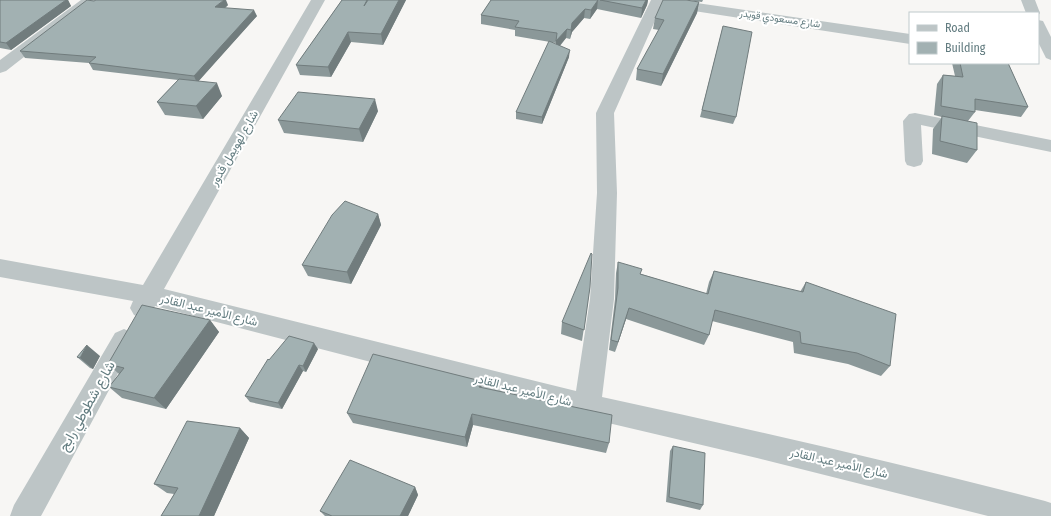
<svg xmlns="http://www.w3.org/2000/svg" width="1051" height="516" font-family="'Fira Sans Condensed',Vazirmatn,sans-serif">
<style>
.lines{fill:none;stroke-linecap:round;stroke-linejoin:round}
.street{fill:#bdc5c6;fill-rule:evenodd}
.wall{fill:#8b9899}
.shaded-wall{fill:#717c7d}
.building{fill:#a2b1b2;stroke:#717c7d}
.labels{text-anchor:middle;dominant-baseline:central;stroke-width:4;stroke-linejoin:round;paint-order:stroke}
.far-street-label{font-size:10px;fill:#617b7f;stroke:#fff}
.street-label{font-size:12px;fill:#617b7f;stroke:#fff}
.near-street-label{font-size:14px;fill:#617b7f;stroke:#fff}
</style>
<rect width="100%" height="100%" fill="#f7f6f4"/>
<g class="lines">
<path class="street" d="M81,0h16l-91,71 -6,2v-13z
M311,0h14l-161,289 412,102 14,-92 7,-106 -1,-80 55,-113h25l234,34v10l-242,-37 -6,-2 -48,108 3,80 -3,106 -12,98c148,32 296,66 443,104l6,2v13h-63l-231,-58 -170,-40 -432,-112 -5,9 -8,3 -8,-3 -4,-7 3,-7 -133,-24v-18l143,26z
M1021,0h14l5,13 -2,3v-3h-12z
M1038,20l5,1 8,16v23l-5,-2 -8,-16z
M915,113l136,27v12l-130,-27 2,36 -2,4 -7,2 -7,-2 -2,-4 -2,-40 6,-7z
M124,329l9,4 3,7 -95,176h-31l4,-11 101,-172z"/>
</g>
<path class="wall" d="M0,0h68l3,6 -60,44 -11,-2z
M342,0h64l-23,45 -32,-3 -20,35 -31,-2 -4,-10z
M491,0h157l-1,5 -6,13 -44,-9 -7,10 -6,-1 -12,14 -2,7 -4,-1 -6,8 9,11 -27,67 -26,-5v-7l40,-67v-2l-41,-7v-6l-34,-6v-9z
M687,0h16l-1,2z
M94,1l134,4 -3,3 32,8 -59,65 24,15 -19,23 -38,-4 -8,-13 21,-22 -85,-10 -4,-7 -64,-5 -5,-7z
M699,2l-2,11 -36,73 -25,-6 1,-11 22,-39 -6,-1 2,-11z
M723,26l13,91 -3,7 -33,-7z
M952,63h56l20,44 -7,10 -46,-7v2l-7,9 9,29 -10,13 -35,-9 1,-25 9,-12 -8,-2 3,-31 6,-9 12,1z
M378,111l-15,31 -79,-9 -6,-13z
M378,214l3,11 -30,59 -43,-8 -6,-11z
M618,262l23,12 65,20 3,-12 5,-11 86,21 6,-10 84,84 -9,10 -33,-12 -54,-11 -1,-11 -81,-21 -3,14 -5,10 -78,-26 -11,33 -6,-2 6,-51 1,-26z
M590,287l-8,54 -21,-7 1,-12z
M210,320l9,12 -53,77 -44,-11 -13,-11 10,-13 -11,-10z
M318,349l-12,23 -3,-1 -21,38 -32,-7 -5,-6 24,-36z
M100,356l-7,13 -3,-1 -13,-11z
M482,388l127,55 -3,10 -133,-28 -6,22 -114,-24 -6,-10z
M240,428l9,10 -35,78h-53l13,-22 -7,-1 -13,-9z
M673,446l30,59 -3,5 -34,-8 4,-51z
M415,487l3,8 -10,21h-83l-5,-5z"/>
<path class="shaded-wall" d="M66,0h2l3,6 -60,44 -5,-7z
M224,0h2l2,5 -10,9 -3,-7z
M399,0h7l-23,45 -2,-11z
M598,0l-1,9 -7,10 1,-9z
M646,0h2l-1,5 -6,13 1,-10z
M699,2l-2,11 -36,73 2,-12z
M585,9l-1,9 -12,14 -2,7 1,-9 1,-7z
M254,10l3,6 -60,67 -3,-7z
M567,29l-1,9 -10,12v-9z
M348,32l3,10 -20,35 -3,-10z
M570,50l-1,7 -27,67v-7z
M217,83l5,13 -19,23 -7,-13z
M375,99l3,12 -15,31 -4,-13z
M378,214l3,11 -30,59 -4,-12z
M629,308l-3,11 -11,33 3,-10z
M210,320l9,12 -53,77 -12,-11z
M314,343l4,6 -12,23 -3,-6z
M87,345l13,11 -7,13 -13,-11z
M299,365l4,6 -21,38 -4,-6z
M481,381l1,11 -3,-5z
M472,414l1,11 -6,22 -2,-10z
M240,428l9,10 -35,78h-15z
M415,487l3,8 -10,21h-8z"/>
<path class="building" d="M0,0h66l-60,43 -6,-1z
M87,0l7,1 2,-1h128l-9,7 39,3 -60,66 -105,-13 7,-6 -76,-6z
M342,0h25l-3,6 4,-6h31l-18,34 -33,-2 -20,35 -32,-2z
M491,0h107l-7,10 -6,-1 -13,14 -1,7 -4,-1 -11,12 1,-8 -42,-6 4,-6 -38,-6z
M600,0h46l-4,8z
M663,0h23l13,2 -36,72 -26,-5 27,-49 -9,-2z
M723,26l29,6 -16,85 -34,-7z
M549,41l21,9 -28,67 -26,-5z
M960,63h48l20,44 -53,-8v13l-34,-6 2,-31 20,2z
M179,79l38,4 -21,23 -39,-4z
M298,92l77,7 -16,30 -81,-9z
M942,116l35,7v27l-37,-9z
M345,201l33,13 -31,58 -45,-7 30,-50z
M591,253l1,1 -2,33 -6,43 -22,-8z
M618,262l24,7 -2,5 68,20 6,-23 89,21 3,-10 90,32 -6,52 -33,-13 -56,-10 -1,-11 -85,-22 -6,25 -80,-27 -11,34 -7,-2 7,-52z
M142,305l68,15 -56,78 -45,-11 15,-19 -16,-4z
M289,336l25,7 -11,23 -4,-1 -21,38 -33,-7 23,-37 1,1z
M87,345l-7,13 -3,-1z
M373,354l108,27 -2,6 133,28 -3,28 -137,-29 -7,23 -118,-24z
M187,421l53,7 -41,88h-38l17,-28 -24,-4z
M673,446l32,7 -2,52 -34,-8z
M350,460l65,27 -15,29h-68l-12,-5z"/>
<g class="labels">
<g class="far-street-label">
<text transform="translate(780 19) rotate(8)">شارع مسعودي قويدر</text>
</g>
<g class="street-label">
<text transform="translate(234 148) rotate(-60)">شارع لهويمل قدور</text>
<text transform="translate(209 310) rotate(14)">شارع الأمير عبد القادر</text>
<text transform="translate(523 390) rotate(14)">شارع الأمير عبد القادر</text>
<text transform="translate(839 463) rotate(13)">شارع الأمير عبد القادر</text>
</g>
<g class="near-street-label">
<text transform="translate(87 406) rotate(-61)">شارع شطوطي رابح</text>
</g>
</g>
<rect x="909" y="12" width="130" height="52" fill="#ffffff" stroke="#c0cacc"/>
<rect x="917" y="25" width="20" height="6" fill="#bdc5c6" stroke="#c0cacc"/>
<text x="945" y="32" font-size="12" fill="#617b7f">Road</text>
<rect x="917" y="42" width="20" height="12" fill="#a2b1b2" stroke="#c0cacc"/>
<text x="945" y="52" font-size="12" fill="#617b7f">Building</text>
</svg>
